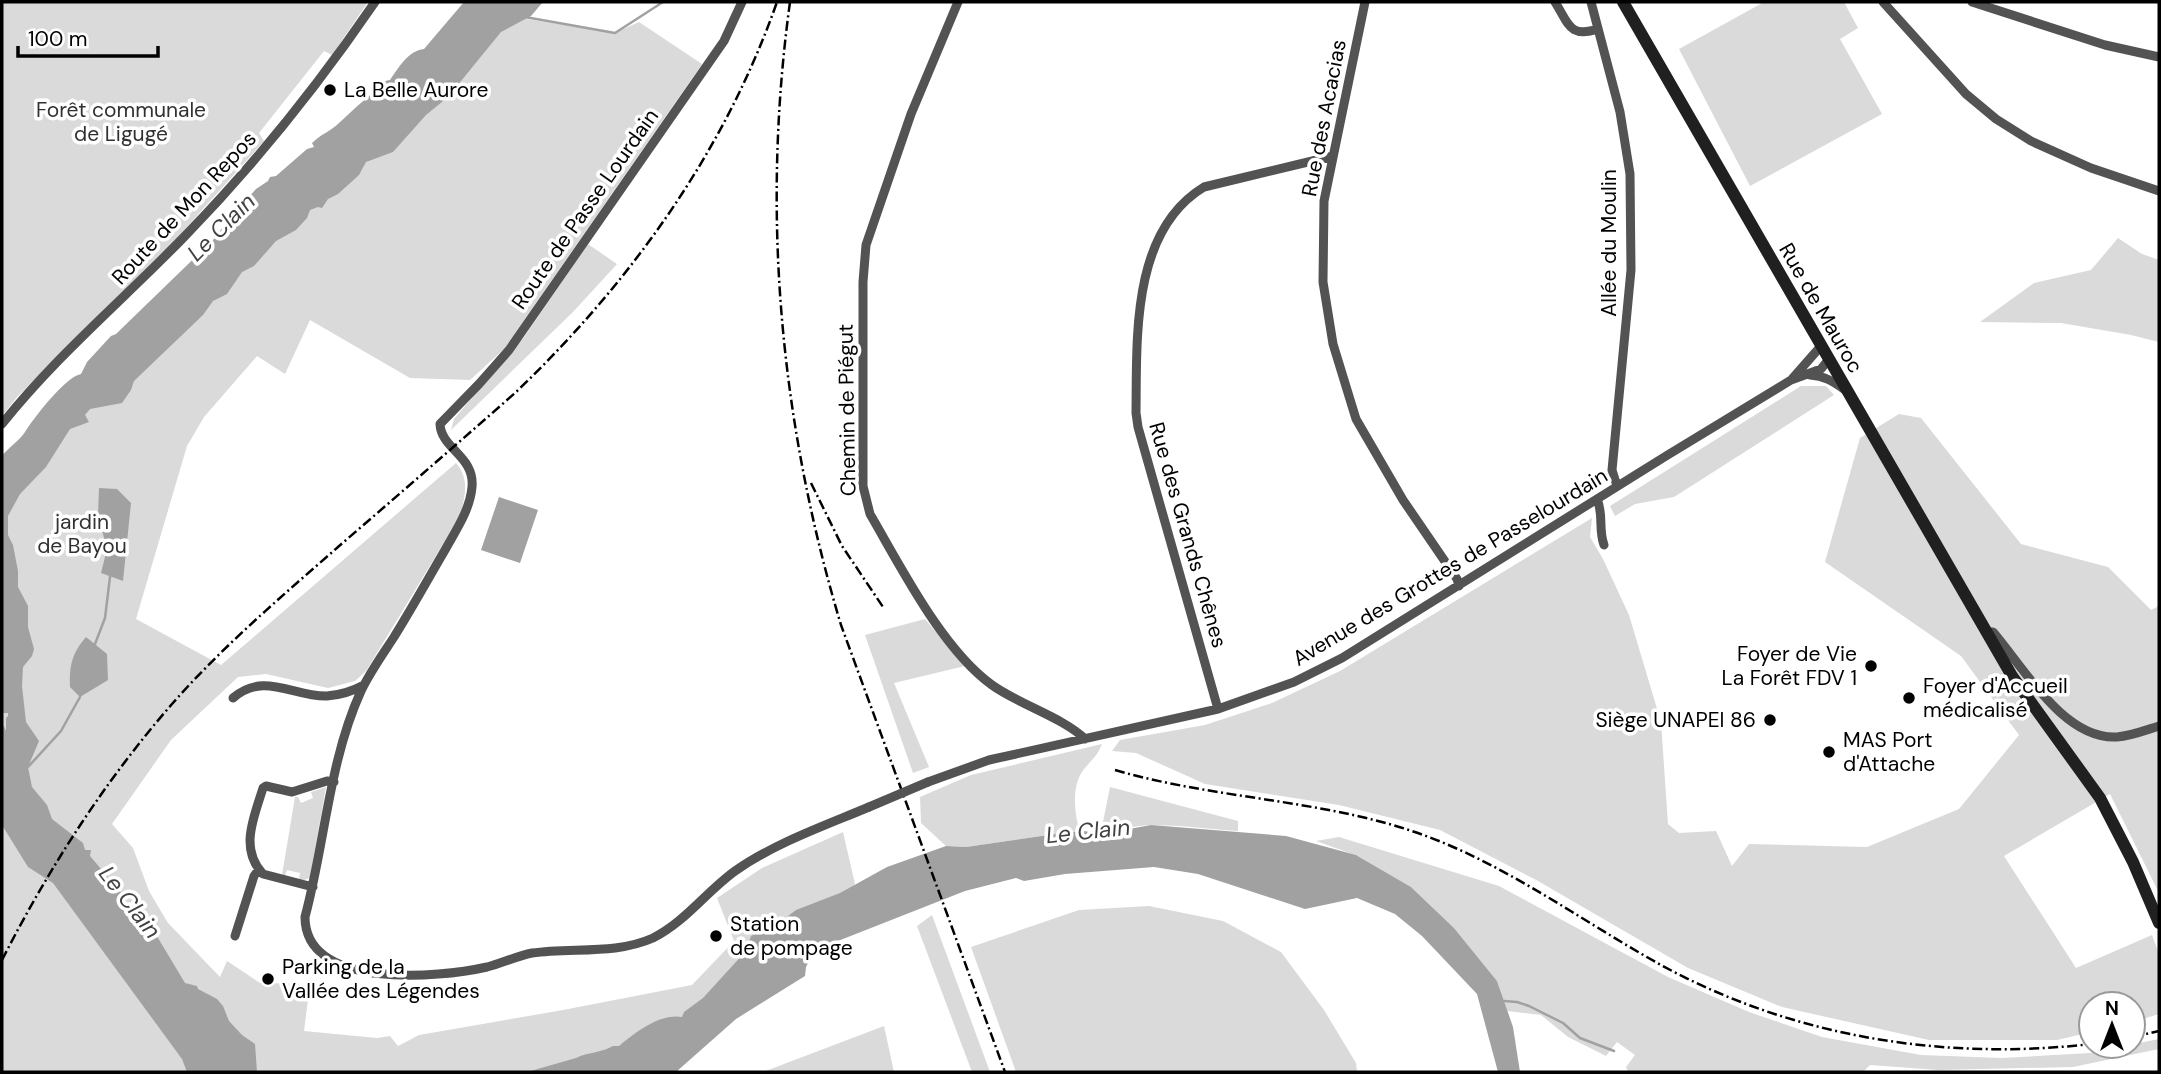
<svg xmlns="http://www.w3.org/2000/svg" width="2161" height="1074" font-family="'DM Sans',sans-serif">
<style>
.green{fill:#dadada}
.water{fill:#a1a1a1}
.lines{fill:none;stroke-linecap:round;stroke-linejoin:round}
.stream{stroke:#a1a1a1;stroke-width:2.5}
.street{stroke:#535353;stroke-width:9}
.secondary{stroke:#202020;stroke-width:12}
.rail{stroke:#000;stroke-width:2.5;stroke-dasharray:10 3.5 2 3.5;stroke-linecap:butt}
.street-bridge{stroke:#535353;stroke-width:9}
.poi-dot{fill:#000;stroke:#fff;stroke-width:2.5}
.labels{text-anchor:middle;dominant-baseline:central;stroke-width:7;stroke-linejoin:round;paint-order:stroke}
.poi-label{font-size:21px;fill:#000;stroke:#fff;text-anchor:start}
.park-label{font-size:21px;fill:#313131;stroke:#fff}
.street-label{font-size:21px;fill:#000;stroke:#fff}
.water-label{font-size:23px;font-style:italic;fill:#424242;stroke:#fff}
</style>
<rect width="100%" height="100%" fill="#fff"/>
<path class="green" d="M2,2h366l-36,53 -8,-4 -65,82 5,8 -88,98 -159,158 -15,19z
M1764,2h80l14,26 -18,11 42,75 -132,72 -71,-137z
M495,14l120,19 24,-11 63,42 -198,285 -34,31 -60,-2 -100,-58 -25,54 -28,-18 -53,61 -17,29 -51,173 85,46 235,-202c14,16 9,34 4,53l-94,155 -11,10 -27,7 -62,-14 -28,3 -67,63 -59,84 21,24 16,43 19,32 52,54 7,-16 33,22 50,1 -6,47 73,7 13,-2 8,10 21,-11 144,-25 129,-25 42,-44 -17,-43 45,-30 81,-36 12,52 -184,188h-669v-558l28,-52z
M2118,238l24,16 17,6v82l-28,-7 -70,-12 -81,-1 54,-39 57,-13z
M588,244l29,20 -44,48 -122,118 3,-11 70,-82z
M1801,386h25l8,9 -160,102 -39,7 -20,12 -5,-10z
M1899,414l22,4 100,126 87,23 43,43 8,-4v287l-49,-99 -106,62 72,112 76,-33 7,19v60l-26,8v-18h-42v28l-34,8h-128l-147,-33 -94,-39 -150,-87 -98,-51 -101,-25 -134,-21 -69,-31 -24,-2 8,-11 85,-15 67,-22 68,-32 252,-153 -2,19 13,22 26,56 32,107 7,102 11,9 37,-2 16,35 17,-22 118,3 92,-38 60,-74 -58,-79 -136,-94 35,-124z
M925,619l40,47 -71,17 35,84 -16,6 -48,-138z
M1102,744c-4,12 -13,18 -20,28 -11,17 -7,43 -2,61l-25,1 -89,13 -20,-1 -25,-23 -1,-26 51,-22z
M326,787l-16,91 -9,3 -2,-2 1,-6 -13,-3 -2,6 -3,-1 13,-78h3l3,6 12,-5 -2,-6z
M1110,787l128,34v10c-29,-2 -59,-6 -88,-6 -17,1 -33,5 -49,7z
M1339,837l160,49 169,91 81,35 73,25 99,18 81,3 88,-5 69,-14v10l-86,18 -134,3 -69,-5 -7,7h-235l-2,-5 9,-12 -18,-13 -11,14 -38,-19 -27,-22 -34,-4 -10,-30 -43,-53 -43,-41 -53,-31 -42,-15z
M1149,906l74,15 58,31 43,58 32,53 1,9h-341l-45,-125 108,-37z
M932,915l58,157h-18l-55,-146z
M884,1026l10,46h-131z"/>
<path class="water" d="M464,2h79l-12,14 -30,16 -53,65 -22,18 -33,37 -27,10 -7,13 -21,19 -10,5 -6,9 -4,-1 -8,3 -3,8 -11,12 -20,11 -22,25 -12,6 -15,22 -14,7 -10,14 -69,66 -3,9 -9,13 -32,6 -5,6 4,7 -19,7 -24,38 -26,27 -12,22v19l5,10 5,26v16l10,19v21l6,22 -2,7 -9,11 -1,19 4,36 13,19 -11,26 4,20 15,18 5,14 31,24 2,7h6l-1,6 34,40v5l31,32 30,50 12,3 1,3 19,10 6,7 6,15 13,14 13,9 2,28h-70l-5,-13 -129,-176 -25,-16 -26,-42v-103l4,9v-13l2,-2v-3h-6v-257c6,-8 18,-16 23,-24 8,-13 40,-55 56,-58l6,-12 24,-26 5,-2 97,-94 17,-22 26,-29 12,-8 2,-4 6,-1 31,-27 7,-2 -2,-4c9,-9 19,-12 27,-20 12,-11 22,-21 34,-30 2,-8 10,-12 17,-13 9,-13 18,-29 34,-31z
M99,488l18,1 14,14 -8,78 -22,-8 6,-24 -9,-34z
M499,497l39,13 -18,53 -39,-13z
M86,637l21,17 1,26 -28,17 -10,-10c-1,-21 2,-34 16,-50z
M1151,825l135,11 70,19 55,32 43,41 43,53 16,46 7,45h-22l-21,-78 -55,-58 -27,-22 -38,-16 -52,11 -107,-35 -44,-7 -89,7 -41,7 -8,-3 -51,13 -150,59 -9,17 -1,9 -69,43 -60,53h-149l49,-14c12,-6 25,-5 37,-12h6c17,-14 41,-33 63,-29l2,-5 19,-14 42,-46 6,-16 25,-11 20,-15 44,-17 47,-26 59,-21 20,1 89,-13 29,-3 11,2 24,-5 10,1z"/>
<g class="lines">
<path class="stream" d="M525,17l90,16 48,-31
M95,644l10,-26 5,-41
M28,767l33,-36 19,-34
M1504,1001l13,1 12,4 34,17 17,15 34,13"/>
<path class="street" d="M742,2l-18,39 -215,309 -30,34 -39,40c1,25 35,32 32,63 -2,23 -16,43 -27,63 -17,29 -33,58 -51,87 -11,17 -24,35 -33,54 -32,70 -36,152 -56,226 0,73 134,61 182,50 15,-4 30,-11 45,-14 40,-6 83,2 121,-15 32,-16 53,-46 82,-67 40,-28 89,-45 134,-64
M958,2l-47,112 -45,131 -3,37v204l7,28c31,53 72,135 122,171 26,19 72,33 93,54
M1365,2l-41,199 -1,81 10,62 23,75 47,81 54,79 2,7
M1555,2c14,22 14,36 43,27
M1591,2l29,110 10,62 1,96 -19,200 5,16
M1883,2l83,92 30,25 35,22 60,27 68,23
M1972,2l133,43 54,12
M1810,375c14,1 23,6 35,15
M1792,379l29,-33
M2,424c54,-68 122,-125 182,-187 72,-74 133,-150 191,-235
M1597,499c7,16 1,30 7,46
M1987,632h6c31,36 71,108 124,105 14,-1 29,-7 42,-11
M233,698c31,-27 60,-1 94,-2 13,-1 26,-5 37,-11
M1218,709l-80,-282 -2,-14c1,-75 -5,-182 68,-226l129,-31
M928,782l61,-22 229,-51 76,-27 48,-24 324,-202 125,-76 30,-11 8,-10
M313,887l-50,-13c-24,-25 -9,-57 0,-86l3,-2 26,6 35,-11 7,1
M235,936l19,-60 5,-7"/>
<path class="secondary" d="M1623,2l389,674 88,122 33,64 26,61"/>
<path class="rail" d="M790,2c-29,211 -10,420 51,623l164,447
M811,483l31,63 41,61
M1115,770c106,31 221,29 324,71 79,32 148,83 222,124 132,72 282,96 430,79
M2,960c47,-92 102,-178 170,-256 50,-57 109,-107 166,-157 59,-51 118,-102 177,-154 115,-110 209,-240 262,-391
M2133,1037l26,-6"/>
<path class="street-bridge" d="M869,807l59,-25"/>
</g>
<g class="poi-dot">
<circle cx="330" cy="90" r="7"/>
<circle cx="1871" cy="666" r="7"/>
<circle cx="1909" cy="698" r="7"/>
<circle cx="1770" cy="720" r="7"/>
<circle cx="1829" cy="752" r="7"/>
<circle cx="716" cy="936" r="7"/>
<circle cx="268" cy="979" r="7"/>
</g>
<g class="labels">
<g class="poi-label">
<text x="344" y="90">La Belle Aurore</text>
<text x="1857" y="654" text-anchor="end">Foyer de Vie<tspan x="1857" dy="24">La Forêt FDV 1</tspan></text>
<text x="1923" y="686">Foyer d'Accueil<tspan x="1923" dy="24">médicalisé</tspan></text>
<text x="1756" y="720" text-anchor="end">Siège UNAPEI 86</text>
<text x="1843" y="740">MAS Port<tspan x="1843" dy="24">d'Attache</tspan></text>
<text x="730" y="924">Station<tspan x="730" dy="24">de pompage</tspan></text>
<text x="282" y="967">Parking de la<tspan x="282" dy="24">Vallée des Légendes</tspan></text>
</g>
<g class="park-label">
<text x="121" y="110">Forêt communale<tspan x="121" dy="24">de Ligugé</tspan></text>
<text x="82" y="522">jardin<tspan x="82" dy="24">de Bayou</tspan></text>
</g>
<g class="street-label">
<text transform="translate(1324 118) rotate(-79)">Rue des Acacias</text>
<text transform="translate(184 208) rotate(-47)">Route de Mon Repos</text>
<text transform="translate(585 209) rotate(-55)">Route de Passe Lourdain</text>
<text transform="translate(1609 243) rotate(-90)">Allée du Moulin</text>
<text transform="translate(1821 308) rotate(60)">Rue de Mauroc</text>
<text transform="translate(847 410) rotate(-91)">Chemin de Piégut</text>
<text transform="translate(1188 535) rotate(74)">Rue des Grands Chênes</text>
<text transform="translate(1450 567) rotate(-31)">Avenue des Grottes de Passelourdain</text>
</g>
<g class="water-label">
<text transform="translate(221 227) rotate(-45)">Le Clain</text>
<text transform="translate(1088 831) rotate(-6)">Le Clain</text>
<text transform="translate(130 902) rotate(52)">Le Clain</text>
</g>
</g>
<rect width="2161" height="1074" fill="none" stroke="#000000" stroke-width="7"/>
<g transform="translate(2112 1025)"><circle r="33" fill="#ffffff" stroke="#999999" stroke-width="2"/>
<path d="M0-5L12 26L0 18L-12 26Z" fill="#000000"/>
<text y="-10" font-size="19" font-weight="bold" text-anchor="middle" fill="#000000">N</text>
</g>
<path d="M18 46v10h140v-10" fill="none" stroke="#000000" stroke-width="3.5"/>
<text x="28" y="46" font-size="21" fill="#000000" stroke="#ffffff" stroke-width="5" paint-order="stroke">100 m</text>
</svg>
